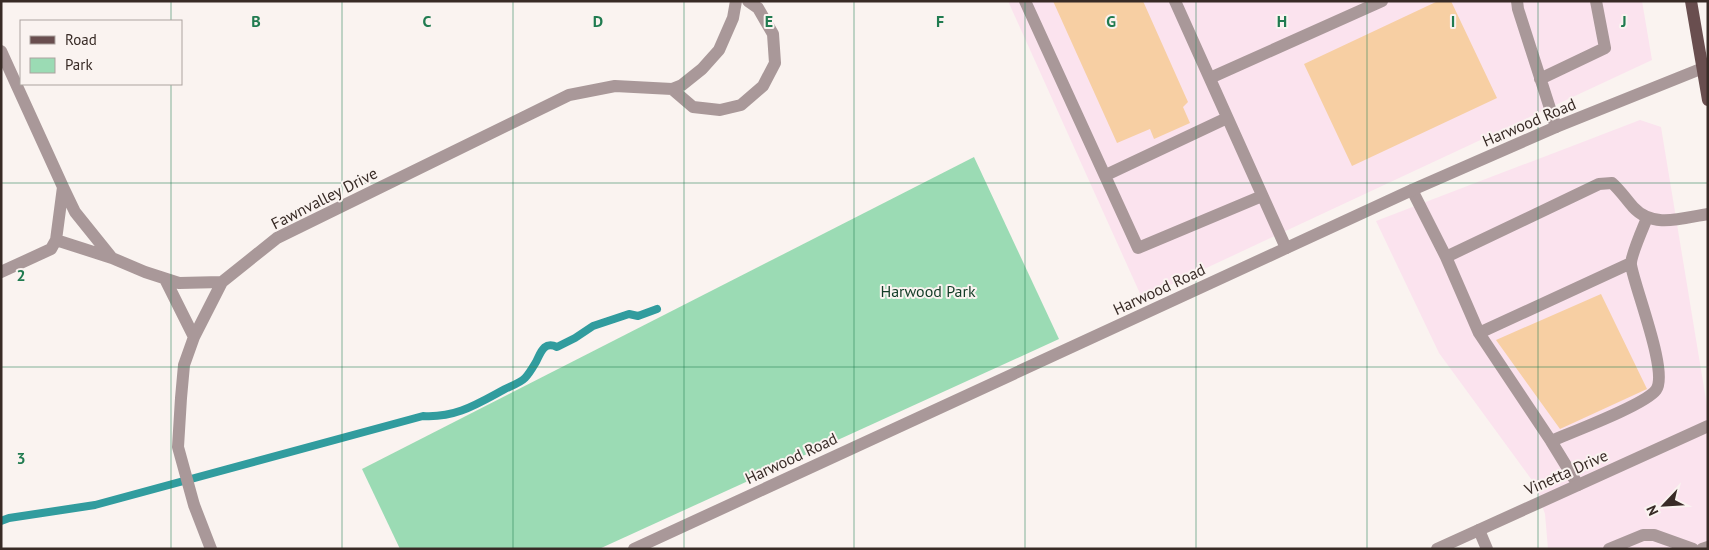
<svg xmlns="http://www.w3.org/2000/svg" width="1709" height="550" font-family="'PT Sans',sans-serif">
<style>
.commercial{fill:#fbe3ee}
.green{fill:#9bdbb4}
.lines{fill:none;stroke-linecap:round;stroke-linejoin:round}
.stream{stroke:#319c9e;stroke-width:8}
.building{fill:#f7cfa3}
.lane{stroke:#a99899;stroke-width:12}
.street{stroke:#a99899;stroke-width:12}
.primary{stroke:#694e4f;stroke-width:12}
.grid{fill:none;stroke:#207b50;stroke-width:1;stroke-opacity:0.55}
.labels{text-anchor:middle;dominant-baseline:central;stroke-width:4;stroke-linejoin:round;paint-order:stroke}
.street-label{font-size:16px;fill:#382b26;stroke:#faf3f0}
.park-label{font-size:16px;fill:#133d27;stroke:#faf3f0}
.grid-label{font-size:16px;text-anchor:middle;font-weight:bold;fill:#207b50;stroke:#faf3f0;stroke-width:4;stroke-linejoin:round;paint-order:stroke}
</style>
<rect width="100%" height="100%" fill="#faf3f0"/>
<path class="commercial" d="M1008,1h634l10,59 -510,238z
M1640,120l21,7 47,285v137h-160l-3,-35 -11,-31 -95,-130 -63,-132z"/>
<path class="green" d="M974,157l85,182 -460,210h-199l-38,-80z"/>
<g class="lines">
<path class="stream" d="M1,521l8,-3 86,-13 328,-89c33,2 54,-12 82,-27 6,-3 15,-6 20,-11 4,-4 8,-11 11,-16 5,-10 8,-21 21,-15l18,-9 18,-12 36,-12 9,2 19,-7"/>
</g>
<path class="building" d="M1053,1h90l45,101 -5,5 7,16 -36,16 -4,-10 -33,14z
M1438,1h13l46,97 -145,68 -48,-102z
M1601,294l46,95 -87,40 -64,-89z"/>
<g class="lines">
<path class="lane" d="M1025,1l113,247 124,-52
M1175,1l111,247
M1517,1l1,8 38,118
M1210,78l172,-77
M1540,79l65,-31 -9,-47
M1106,175l121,-57
M1412,190l34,67 153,-73 13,-1c8,7 14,16 21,24 20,22 49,11 75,7
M1446,257l33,76 72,108
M1479,333l152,-70
M1578,485l-27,-44c21,-9 94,-36 105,-51 13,-17 -21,-101 -25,-125 -1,-8 12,-37 16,-47
M1479,530l8,19
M1609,549l34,-14h11l39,14
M1702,549l6,-2"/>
<path class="street" d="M1,51l62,136 -7,53
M672,89l21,18 27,3 21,-5 22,-19 12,-23 -2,-29 -15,-26 -10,-7
M63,187l12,25 37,46
M1,272l50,-23 5,-9 56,18 33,14 34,11 43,-1 55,-44 292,-143 46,-9 57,3 10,-4 20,-16 17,-19 14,-32 3,-17
M165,279l29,58
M211,549l-17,-44 -16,-58 3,-49 3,-33 10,-28 28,-55
M634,549l778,-359 144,-63 147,-59
M1437,549l271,-123"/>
<path class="primary" d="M1691,1l17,99"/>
</g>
<path class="grid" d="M171,1v20M342,1v548M513,1v548M684,1v548M854,1v548M1025,1v548M1196,1v548M1367,1v548M1538,1v548M171,84v465M1,183h1707M1,367h1707"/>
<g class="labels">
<g class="street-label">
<text transform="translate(1529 122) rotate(-23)">Harwood Road</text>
<text transform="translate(324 198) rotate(-27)">Fawnvalley Drive</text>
<text transform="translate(1159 289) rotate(-25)">Harwood Road</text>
<text transform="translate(791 458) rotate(-25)">Harwood Road</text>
<text transform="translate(1566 472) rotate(-24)">Vinetta Drive</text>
</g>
<g class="park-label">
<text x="928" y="291">Harwood Park</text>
</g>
</g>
<g class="grid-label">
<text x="256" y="27">B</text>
<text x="427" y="27">C</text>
<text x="598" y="27">D</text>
<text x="769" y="27">E</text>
<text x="940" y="27">F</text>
<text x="1111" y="27">G</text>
<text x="1282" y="27">H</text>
<text x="1453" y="27">I</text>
<text x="1624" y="27">J</text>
<text x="21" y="281">2</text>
<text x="21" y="464">3</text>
</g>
<rect width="1709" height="550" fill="none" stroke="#382b26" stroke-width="5"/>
<rect x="20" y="20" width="162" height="65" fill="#faf3f0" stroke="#aca39f"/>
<rect x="30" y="36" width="25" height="8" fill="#694e4f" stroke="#aca39f"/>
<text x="65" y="45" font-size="15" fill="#382b26">Road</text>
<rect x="30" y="58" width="25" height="15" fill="#9bdbb4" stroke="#aca39f"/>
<text x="65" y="70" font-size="15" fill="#382b26">Park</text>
<g transform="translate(1664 505) rotate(245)" stroke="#faf3f0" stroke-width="4" paint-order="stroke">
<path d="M0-4L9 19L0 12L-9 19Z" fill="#382b26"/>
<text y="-8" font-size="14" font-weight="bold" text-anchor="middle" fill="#382b26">N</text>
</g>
</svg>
